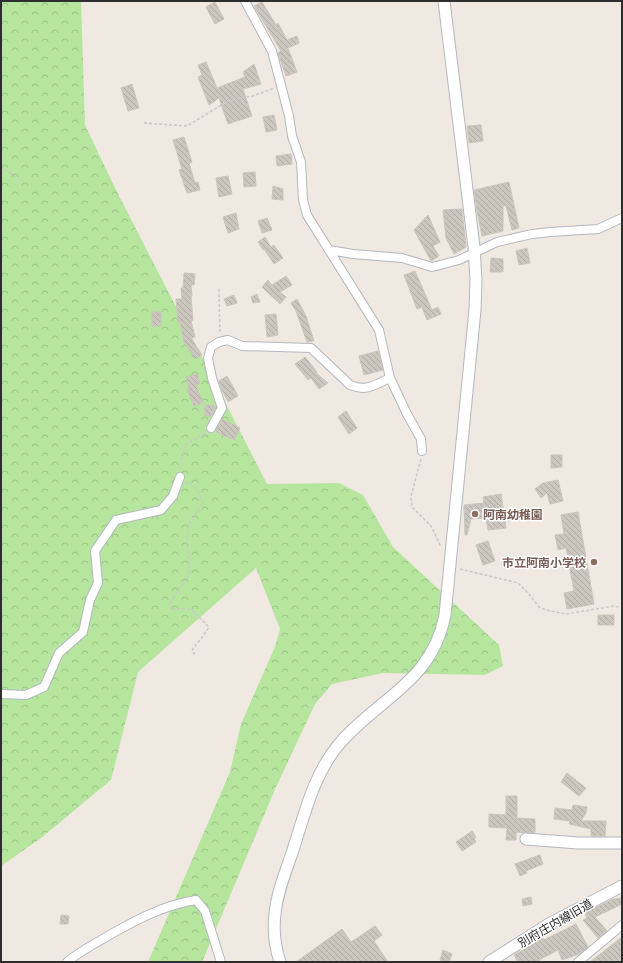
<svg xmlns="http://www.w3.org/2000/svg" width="623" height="963" font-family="Quicksand,'Noto Sans JP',sans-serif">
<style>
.forest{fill:url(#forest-crowns)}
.building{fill:url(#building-back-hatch);stroke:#cbc5ba}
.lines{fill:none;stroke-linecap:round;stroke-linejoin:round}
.minor-casing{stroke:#b4b7c1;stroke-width:10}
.tertiary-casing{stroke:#b4b7c1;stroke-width:13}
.path{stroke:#c9c9c9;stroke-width:1.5;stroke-dasharray:3 2;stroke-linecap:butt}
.minor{stroke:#fff;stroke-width:8}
.tertiary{stroke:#fff;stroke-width:11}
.education-dot{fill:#8d6e63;stroke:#fff;stroke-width:1.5}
.labels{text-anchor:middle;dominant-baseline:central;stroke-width:3;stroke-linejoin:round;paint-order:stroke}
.education-label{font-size:12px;font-weight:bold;fill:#785e54;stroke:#fff;text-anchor:start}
.street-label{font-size:12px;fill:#2e2e2e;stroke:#fff}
</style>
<defs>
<pattern id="forest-crowns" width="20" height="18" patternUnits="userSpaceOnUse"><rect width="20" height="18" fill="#b6e59e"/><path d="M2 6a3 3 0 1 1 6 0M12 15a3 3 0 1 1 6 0" fill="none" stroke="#9dc588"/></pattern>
<pattern id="building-back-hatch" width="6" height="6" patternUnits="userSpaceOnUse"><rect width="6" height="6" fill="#cbc7bf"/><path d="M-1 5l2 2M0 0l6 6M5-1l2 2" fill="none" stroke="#afaba4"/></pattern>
</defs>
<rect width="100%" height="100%" fill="#efe9e1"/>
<path class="forest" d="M1,1h80l4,124 31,65 151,294 72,-1 24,12 30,52 106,98 4,21 -18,9 -102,-2 -51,11 -17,20 -39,83 -74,175h-54l82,-190 11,-48 34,-77 5,-18 -24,-61 -118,104 -27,108 -70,58 -40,28z"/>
<path class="building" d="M215,2l9,17 -9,5 -9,-17z
M262,2l14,23 2,-2 9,17 10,-4 2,7 -11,5 9,24 -11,4 -8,-23 3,-2 -27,-45z
M206,62l11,26 28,-11 -2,-5 11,-8 7,20 -18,5 9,27 -24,8 -9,-26 -10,7 -11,-28 4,-2 -4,-10z
M132,84l7,24 -11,3 -7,-23z
M274,115l3,15 -11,2 -3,-15z
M481,125l2,16 -14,2 -2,-17z
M184,137l8,25 -3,1 6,20 3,-1 2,8 -13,3 -8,-23 3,-1 -9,-29z
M291,154l1,10 -15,2 -1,-10z
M255,172l1,14 -12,1 -1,-14z
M228,176l4,18 -13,3 -3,-19z
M509,182l10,46 -7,2 -6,-24h-3v25l-21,5 -5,-25 -3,-21z
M273,186l10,3v11l-11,-1z
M462,209l4,38 -12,7 -8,-16 -3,-28z
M236,213l3,16 -11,4 -5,-16z
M428,215l12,27 -7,4 6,10 -8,5 -17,-31z
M267,218l5,12 -10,3 -4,-12z
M265,237l6,10 3,-2 9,13 -9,6 -10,-15 -1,1 -5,-8z
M527,248l3,15 -11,2 -3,-14z
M491,258l12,1v13h-13z
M415,271l17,39 6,-3 3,7 -14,6 -5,-13 -5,2 -13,-34z
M184,273l11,1 -1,11h-3l1,11h-1l2,25h-2l4,16 -4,1 11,17 -7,4 -11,-17 -4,-20h-2l-2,-23h6l-1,-11h2z
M286,276l6,9 -12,7 6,5 -6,7 -18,-17 6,-7 4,5z
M257,294l3,8 -7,1 -2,-6z
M234,295l3,8 -10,3 -3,-7z
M297,299l9,17 8,25 -7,1 -11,-31 -5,-8z
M152,312h9v14h-9z
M276,314l2,21 -11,2 -2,-22z
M378,351l5,19 -19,5 -5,-19z
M305,357l12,15 -1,1 12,10 -9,6 -8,-11 -3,2 -13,-16z
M197,374l3,9 -4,2 7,18 -9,3 -7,-17 2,-1 -3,-11z
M227,376l11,20 -10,6 -6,-12 -3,-9z
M204,405h10v6l-3,5h-6z
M346,411l11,17 -8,6 -11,-17z
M222,419l18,9 -6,12 -18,-8z
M551,455h11v12l-11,1z
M558,480l5,21 -13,3 -3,-11 -6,5 -6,-9 8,-6z
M501,494l5,34 -18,2 -2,-12 -15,1 -4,16h-2l-1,-30 20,-2 -1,-6z
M578,512l16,92 -27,5 -3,-16 10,-2 -8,-43 -8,2 -3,-15 9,-1 -3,-19z
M488,541l7,20 -12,4 -7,-20z
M598,615h16v10h-16z
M567,773l19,15 -7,8 -18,-14z
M506,796h11v22l18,1v14l-19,-1v8h-10l1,-12 -18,-1v-13l17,1z
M573,805l14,2 -1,6 -5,8h25l-1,15h-14v-7l-22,-5 1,-3 -16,-2 1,-11 17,2z
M472,831l4,6 -2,2 2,3 -14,9 -6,-9z
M540,855l3,9 -17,7 1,2 -7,3 -5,-12z
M531,897l1,7 -9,2 -1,-7z
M622,898v6l-27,13 12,14 -9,7 -15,-18 4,-2 -2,-5 28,-14z
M61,915l8,1 -1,8h-8z
M576,924l12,23 -9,7 -17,6 -4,-10 -19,10 1,2h-22l-4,-7 29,-17 1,2z
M375,926l7,9 -8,6 14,21h-92l46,-33 9,13z
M622,937v25h-32z
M443,950l9,4 -3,8 -9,-2z"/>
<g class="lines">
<g class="minor-casing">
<path id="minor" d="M245,1l27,50 17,65 3,20 9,26 2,38 4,15 72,115 11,48 17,36 14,25 1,12
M329,250l24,4 49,4 30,9 27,-7 38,-18 35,-8 18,-2 48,-3 24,-11
M211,428l11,-20 -10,-30 -4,-20 3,-11 8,-5 9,-2 14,6 69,2 39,37c17,7 24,0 40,-7
M1,694l25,1 18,-8 15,-34 24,-21 7,-32 8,-17 -3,-32 21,-31 45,-10 12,-14 7,-19
M67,962c11,-9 22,-15 34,-22 29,-17 61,-35 95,-40l9,11 16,51
M578,962l44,-37"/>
</g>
<g class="tertiary-casing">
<path id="tertiary" d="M526,839l52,4h44
M280,962c-5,-15 -7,-32 -5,-48 2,-22 11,-43 18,-64 12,-37 21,-77 47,-107 40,-46 92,-61 105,-128l30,-305 1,-30 -2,-33 -30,-246
M489,962l60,-38 73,-38"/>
</g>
<path class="path" d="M144,123l43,3 41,-25 11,-3 14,-2 21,-8
M1,167l23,15
M219,289l1,45
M421,459l-10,37 1,11 19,19 10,21
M180,469l2,-13 4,-12 20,-11
M186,482l10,6 7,15c-5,9 -13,16 -15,26 -4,15 4,30 0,47 -4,10 -15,18 -18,29l1,4h14l8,2 16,16 -8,12 -8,9 -1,3 4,5
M460,569l58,14 10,10 11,14 7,3 20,4 48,-8 8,2"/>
<use href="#minor" class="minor"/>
<use href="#tertiary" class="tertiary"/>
</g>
<g class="education-dot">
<circle cx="475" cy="514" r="4"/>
<circle cx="594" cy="562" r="4"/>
</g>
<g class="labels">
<g class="education-label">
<text x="483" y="514">阿南幼稚園</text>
<text x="586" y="562" text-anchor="end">市立阿南小学校</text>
</g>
<g class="street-label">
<text transform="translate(555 923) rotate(-30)">別府庄内線旧道</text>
</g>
</g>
<rect width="623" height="963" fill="none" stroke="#2e2e2e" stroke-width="4"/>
</svg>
